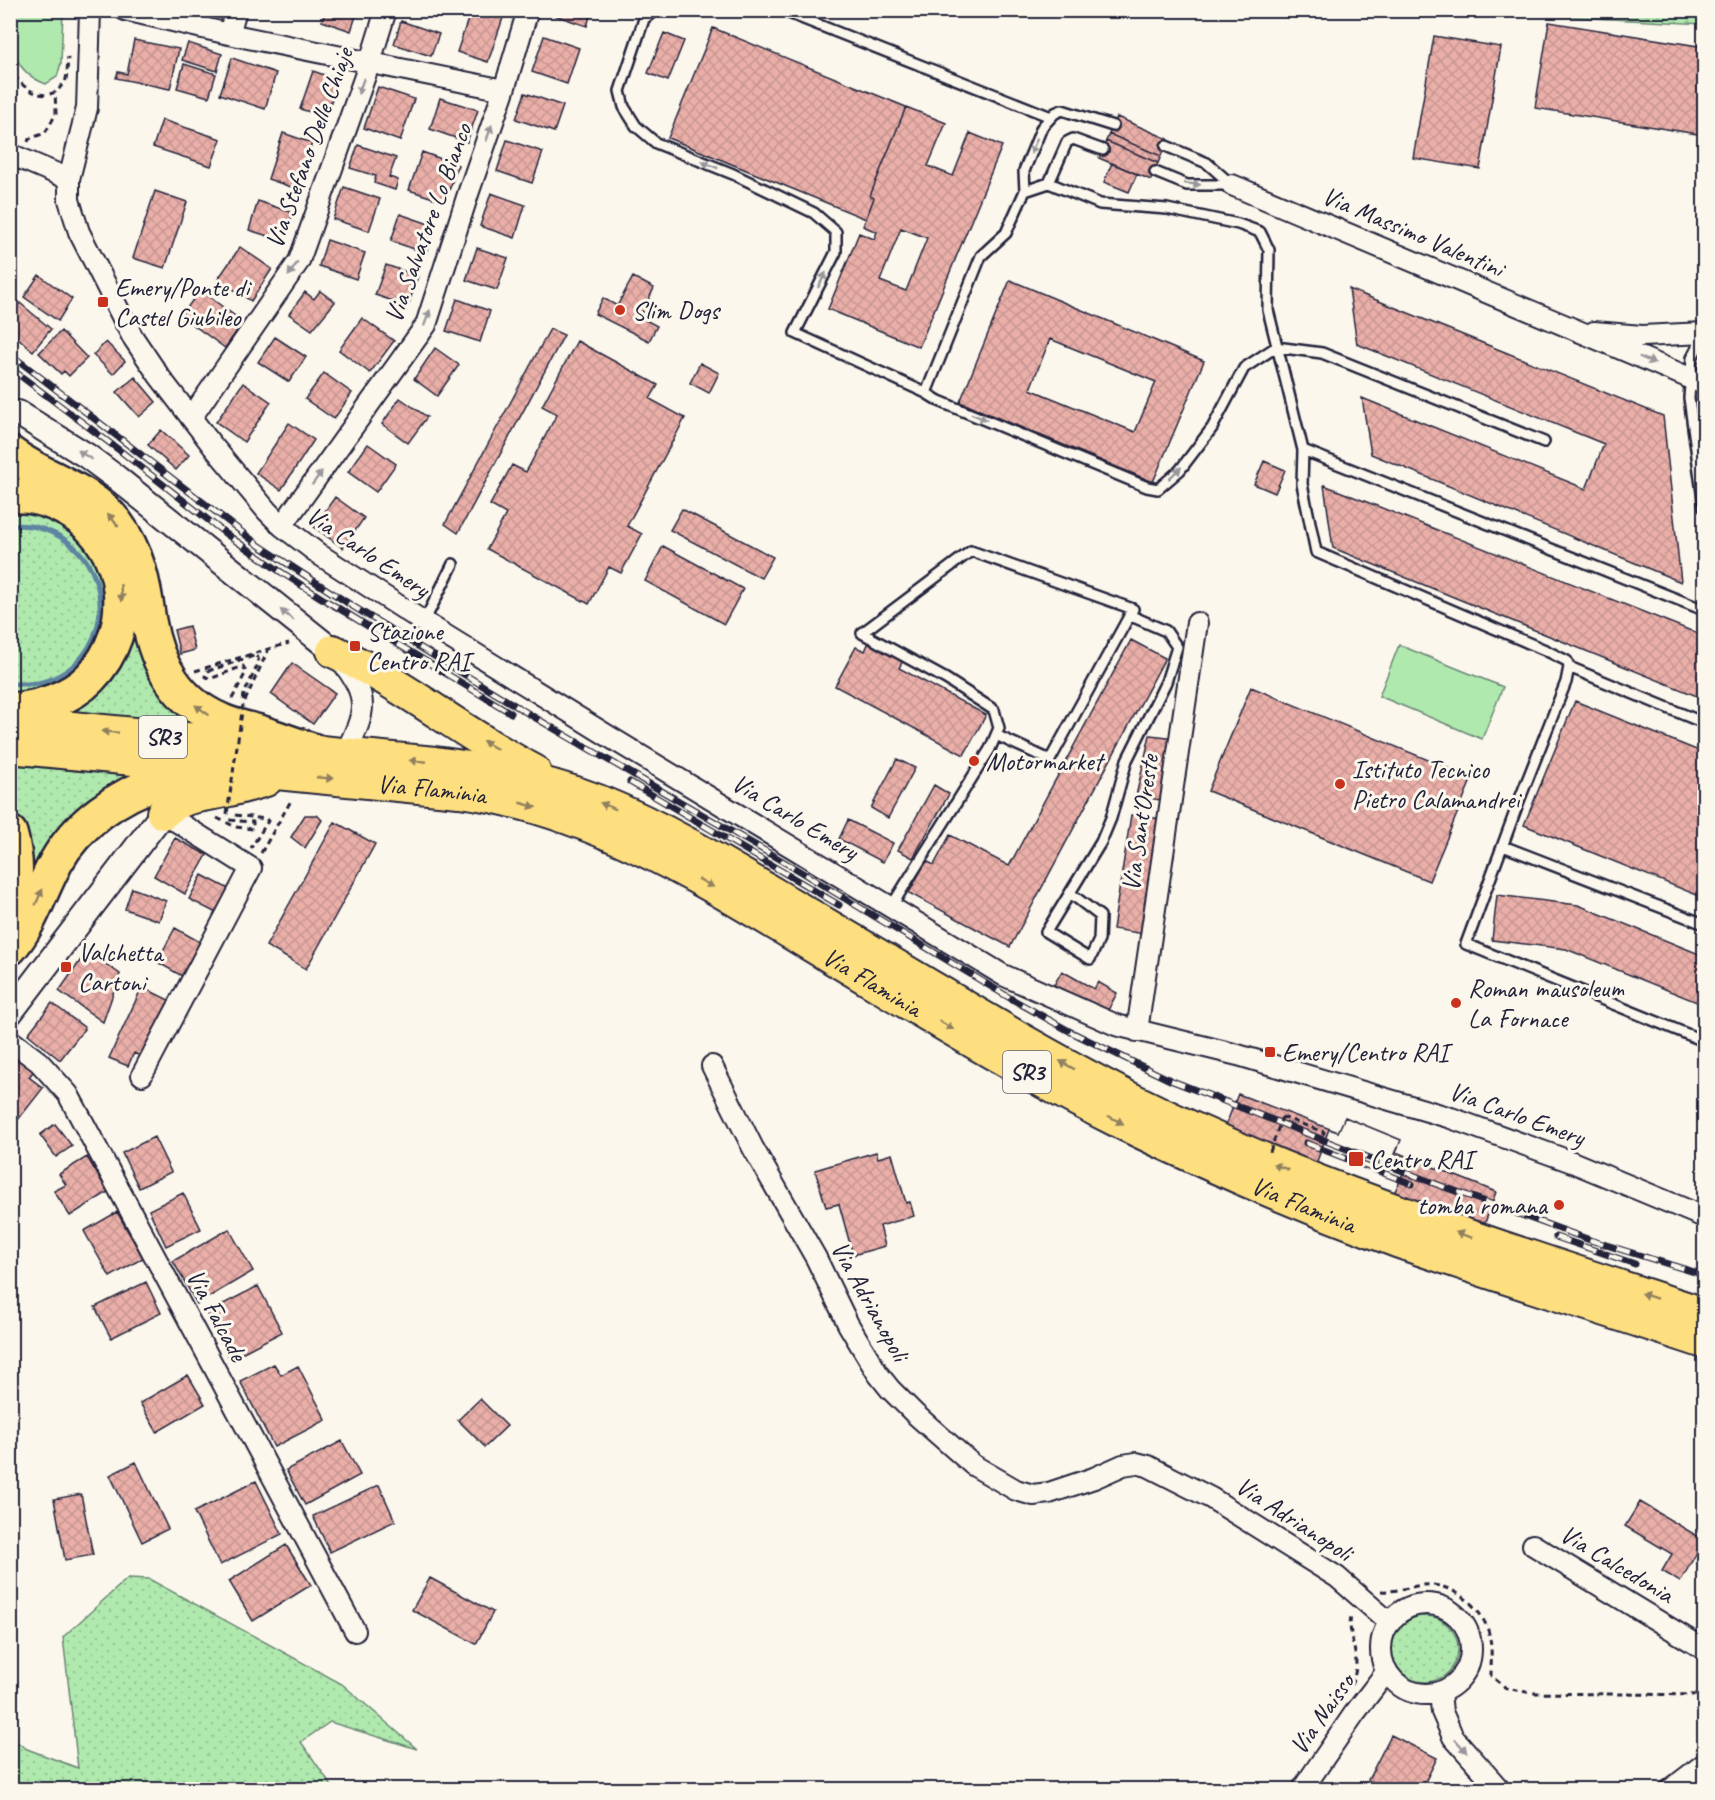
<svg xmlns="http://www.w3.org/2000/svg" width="1715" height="1800" font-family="Caveat,sans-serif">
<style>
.grass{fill:url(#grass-dots);stroke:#698674;stroke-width:1.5}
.green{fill:#b0e9ae;stroke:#698674;stroke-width:1.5}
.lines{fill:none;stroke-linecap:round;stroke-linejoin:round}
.stream{stroke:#5d84a1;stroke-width:5}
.building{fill:url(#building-cross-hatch);stroke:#22223b;stroke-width:1.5;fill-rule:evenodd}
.service-casing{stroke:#22223b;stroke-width:14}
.minor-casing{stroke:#22223b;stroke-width:24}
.tertiary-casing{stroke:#22223b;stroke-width:28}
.trunk-casing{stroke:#22223b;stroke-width:36}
.motorway-casing{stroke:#22223b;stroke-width:38}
.path{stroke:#22223b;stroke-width:3;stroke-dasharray:6 4.5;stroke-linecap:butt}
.service{stroke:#fbf7ec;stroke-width:9}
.minor{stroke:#fbf7ec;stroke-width:20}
.tertiary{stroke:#fbf7ec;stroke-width:24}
.trunk{stroke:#fedf80;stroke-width:32}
.motorway{stroke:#fedf80;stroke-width:33}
.rail-casing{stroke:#22223b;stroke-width:7}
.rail{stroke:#fbf7ec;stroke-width:4.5;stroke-dasharray:14;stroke-linecap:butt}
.path-bridge{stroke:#22223b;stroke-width:3;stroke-dasharray:6 4.5;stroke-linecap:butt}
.oneway{fill:#99979c}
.oneway2{fill:#90805e}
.poi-dot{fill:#c8321e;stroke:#fbf7ec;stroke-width:2}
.labels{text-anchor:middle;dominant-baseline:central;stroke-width:6;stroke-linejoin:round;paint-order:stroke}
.shield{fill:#fbf7ec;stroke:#636270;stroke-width:1.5}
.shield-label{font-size:24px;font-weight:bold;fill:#22223b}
.street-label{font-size:26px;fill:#22223b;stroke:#fbf7ec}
.poi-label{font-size:26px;fill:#22223b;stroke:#fbf7ec;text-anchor:start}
</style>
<defs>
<pattern id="grass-dots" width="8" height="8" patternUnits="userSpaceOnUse" patternTransform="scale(1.5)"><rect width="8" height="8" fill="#b0e9ae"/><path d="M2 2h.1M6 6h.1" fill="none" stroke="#97c897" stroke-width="1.8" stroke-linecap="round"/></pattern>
<pattern id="building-cross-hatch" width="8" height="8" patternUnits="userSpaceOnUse" patternTransform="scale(1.5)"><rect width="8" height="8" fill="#e9afa8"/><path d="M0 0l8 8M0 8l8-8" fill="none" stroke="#c89692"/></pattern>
</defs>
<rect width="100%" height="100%" fill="#fbf7ec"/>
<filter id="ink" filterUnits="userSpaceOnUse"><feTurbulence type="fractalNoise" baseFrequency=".0167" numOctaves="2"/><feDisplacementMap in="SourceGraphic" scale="12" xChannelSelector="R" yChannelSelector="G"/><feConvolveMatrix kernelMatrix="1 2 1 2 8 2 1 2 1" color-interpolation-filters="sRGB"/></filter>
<g filter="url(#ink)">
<path class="grass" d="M1458,11h246v13z
M11,504l22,1 51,31 29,59 -14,51 -39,39 -49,10z
M137,629c9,23 22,64 38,81 8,8 18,13 28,18l-145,-18c46,-26 61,-28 79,-81z
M11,765l131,11 -113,117 -10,-68 -8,-24z
M128,1578l21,1 193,105 75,65 -87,-27 -29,20 33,47h-323v-51l16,11 51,19 -15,-131z
M1392 1649a33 33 0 1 1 66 0a33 33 0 1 1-66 0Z"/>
<path class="green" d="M10,11h53l-2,52 -4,14 -11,7c-35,-13 -36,-41 -36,-73z
M1399,645l104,42 -21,52 -103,-43z"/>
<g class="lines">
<path class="stream" d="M10,526c18,-3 33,2 49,10 62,36 52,127 -17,146 -10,3 -21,2 -32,2"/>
</g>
<path class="building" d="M326,10h32l-7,21 -29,-10z
M471,10l34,2 -17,50 -31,-10z
M552,10h40l-5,16 -36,-12z
M401,21l38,13 -8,22 -37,-12z
M1549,22l155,25v88l-169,-27z
M713,28l193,79 -36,89 4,2 -8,21 -198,-81z
M664,33l20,8 -16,40 -20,-8z
M544,36l35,12 -12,36 -35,-12z
M1434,36l67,11 -21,122 -67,-11z
M134,40l45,9 -9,40 -54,-11 2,-6 9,2z
M188,43l34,11 -5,17 -35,-11z
M232,58l44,15 -11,36 -45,-15z
M184,64l32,10 -7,23 -32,-9z
M313,71l25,9 -12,37 -26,-8z
M378,87l36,12 -14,42 -36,-13z
M525,93l38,13 -9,26 -38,-13z
M440,98l38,12 -11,32 -37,-13z
M906,107l40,16 -18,43 25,10 17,-43 32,13 -83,201 -91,-38 31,-76 15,6 3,-7 -14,-6 11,-28 -4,-2zM901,228l26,10 -21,53 -26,-10z
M1117,117l51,22 -7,17 -52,-22z
M162,120l59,19 -10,27 -58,-19z
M283,133l29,10 -15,46 -29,-10z
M1109,134l52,22 -3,7 -52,-22z
M507,140l36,12 -11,31 -35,-12z
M1106,141l52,22 -7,17 -52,-22z
M358,145l38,13 -7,19 9,3 -3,10 -21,-7 2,-7 -26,-8z
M422,152l36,13 -13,37 -36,-12z
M1112,163l25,11 -8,18 -25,-10z
M344,187l36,12 -11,32 -36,-12z
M155,191l32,11 -22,66 -32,-10z
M491,193l34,12 -10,33 -35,-12z
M258,201l35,12 -9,28 -35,-11z
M400,214l35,12 -9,27 -35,-12z
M327,240l38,13 -9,26 -37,-13z
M240,247l32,22 -21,32 -33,-22z
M477,248l31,10 -11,32 -31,-10z
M386,265l32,11 -10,30 -33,-11z
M39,275l33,24 -14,22 -34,-24z
M633,277l21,11 -14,29 17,9 -8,15 -54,-27 8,-16 14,8z
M1010,280l194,81 -51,121 -193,-80zM1050,339l106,43 -21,50 -105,-43z
M1349,289l314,127 18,166 -310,-128 -9,-56 224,91 18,-45 -247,-100z
M200,290l43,32 -18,26 -44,-32z
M320,291l15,11 -23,28 -23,-16 16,-22 9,7z
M457,299l33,12 -10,31 -34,-11z
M20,303l31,26 -18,22 -23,-20v-17z
M362,318l32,23 -24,32 -31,-23z
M550,329l14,6 -106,198 -13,-9z
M61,331l26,27 -18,18 -5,-5 -3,3 -22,-21z
M275,337l31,20 -17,25 -31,-20z
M577,341l81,44 -8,14 35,19 -58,108 15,8 -21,39 -12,-6 -20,37 -102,-55 19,-35 -16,-9 22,-40 14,7 31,-58 -15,-8z
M106,342l19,19 -12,13 -20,-19z
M435,348l24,17 -22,31 -23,-17z
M700,363l19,10 -10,20 -19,-10z
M324,373l28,20 -18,26 -29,-20z
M135,377l21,25 -17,15 -22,-25z
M243,383l28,19 -27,40 -28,-20z
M400,398l27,19 -19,26 -26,-19z
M289,423l25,17 -33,50 -25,-17z
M161,430l28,25 -13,15 -28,-25z
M368,444l28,20 -20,28 -28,-20z
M1264,461l21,9 -10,23 -21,-9z
M1324,485l380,151v63l-371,-151z
M335,497l29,21 -21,30 -29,-21z
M682,509l91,48 -12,21 -91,-48z
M663,546l80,43 -19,35 -79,-43z
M189,626l6,24 -15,4 -6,-24z
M1131,640l34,18 -155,289 -101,-54 17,-32 8,4 16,-30 59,31z
M869,642l34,18 -4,8 87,47 -22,40 -129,-69 21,-39 9,4z
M292,663l43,30 -22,31 -42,-30z
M1251,687l221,91 -43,103 -221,-90z
M1575,701l129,52v145l-180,-73z
M1150,735l26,3 -10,63 -30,-5z
M897,759l18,9 -27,50 -17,-10z
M934,785l15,9 -36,64 -15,-8z
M305,815h12l5,5 -17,28 -14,-11z
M1131,815l31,4 -18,115 -31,-5z
M848,820l45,23 -10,19 -44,-23z
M335,822l40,22 -69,125 -40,-23z
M175,838l32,17 -22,39 -31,-18z
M202,875l29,15 -13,24 -29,-15z
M132,888l34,13 -7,20 -34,-12z
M1497,895l81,10 126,51v49l-138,-56 -74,-9z
M175,928l25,14 -18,34 -25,-14z
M87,951l33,23 -17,48 -44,-31z
M1062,971l32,18 4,-7 19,11 -11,21 -52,-29z
M142,987l31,15 -27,57 -12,-6 -6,13 -19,-8z
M52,1003l33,25 -25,32 -32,-26z
M15,1052l21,16 -7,9 14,11 -33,42v-72z
M1238,1094l100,38 7,-15 56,23 -5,12 100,40 -15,42 -259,-99z
M1345,1117l56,23 -6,14 12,5 -6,20 -11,22 -77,-29 16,-43 9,3z
M55,1124l17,22 -16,11 -16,-22z
M154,1137l17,35 -32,16 -17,-35z
M876,1152l2,6 14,-4 14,49 4,-1 4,14 -34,10 5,20 -32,9 -14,-51 -13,3 -11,-37z
M87,1157l21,35 -38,24 -16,-25 12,-6 -7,-11z
M183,1193l18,36 -35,17 -17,-36z
M117,1212l26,46 -33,19 -26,-46z
M229,1229l24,42 -56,33 -24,-43z
M146,1282l15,31 -50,25 -16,-31z
M258,1286l24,46 -52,27 -24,-46z
M274,1364l7,11 17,-9 28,54 -52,27 -34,-66z
M188,1375l17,29 -48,28 -17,-29z
M480,1399l27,27 -22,21 -27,-27z
M342,1441l18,34 -55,30 -19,-35z
M136,1462l32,67 -26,13 -32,-67z
M256,1481l26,53 -62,31 -26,-53z
M379,1485l16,36 -65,31 -17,-36z
M81,1494l12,61 -28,5 -11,-61z
M1640,1502l64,38 -24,42 -18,-11 10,-17 -47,-28z
M286,1545l25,40 -58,36 -24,-40z
M430,1578l63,34 -17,32 -64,-34z
M1391,1735l46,23 -16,32h-34l-19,-10z"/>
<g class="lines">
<g class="service-casing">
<path id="service" d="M655,10l-11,9 -24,72 4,16 12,19 20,17 77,31 81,39 22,19v20l-41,81 131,60 55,-137 25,-23 19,-42 -1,-20 18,-44 13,-14 7,-3 51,16
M781,10l270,107
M1166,146l41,17 25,22
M1155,172l32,13h45
M1049,183l51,21 67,5 71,15 22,8 9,18 -1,60 35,140 -1,34 14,68 229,98 22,11 2,6 -3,15 -47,119 -53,143 238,97
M1025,191l24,-8 18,-41 6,-3 30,11
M1704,335l-12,23 -3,40 15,109
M926,393l13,8 208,86 11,2 22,-19 32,-42 32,-60 32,-21 46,6 222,89
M1303,450l401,160
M424,622l29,-58
M1569,667l135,56
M1503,846l201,78
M1070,893l30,23 -1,24 -9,19 -44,-27 55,-90 10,-24 16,-58 39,-78 11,-35 -11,-16 -37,-16
M891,907l99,-158 9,-21 -5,-18 -48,-31 -84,-46 109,-82 162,58 -83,151 -54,-25"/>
</g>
<g class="minor-casing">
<path id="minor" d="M90,10l-3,98 -18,71v21l10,32 53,104 27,40 53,69 55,66 15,15 38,29 104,67 189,117 390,236 113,50 122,30 213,63 121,44 132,55
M125,10l104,24 275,56
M229,34l7,-24
M10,154l59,25
M1232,185l472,199
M1594,332l48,4 62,-3
M191,418l108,-157 71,-199 16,-52
M282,526l144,-201 43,-134 35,-101 24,-80
M340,659c31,40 26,52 5,95
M1137,1031l60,-408
M10,1040l29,22 29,32 287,537
M712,1066l41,82 63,110 32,66 30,50 12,15 25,25 58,51 43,25 17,5 16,-2 45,-15 29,-13 13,-2 12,3 63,32 126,79 53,46
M142,1075l109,-207 -88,-55
M1533,1545l171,104
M1381 1649a45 45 0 1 1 90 0a45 45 0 1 1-90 0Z
M1440,1692l2,20 11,25 47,53
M1302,1790l52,-76 33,-43
M1670,1790l34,-26"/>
</g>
<g class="tertiary-casing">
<path id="tertiary" d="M18,413l69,43 31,23 215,172
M10,1013l153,-200"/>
</g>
<g class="trunk-casing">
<g id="trunk">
<path d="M333,651c71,33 132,84 201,120"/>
<path d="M10,722l425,41c55,7 111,18 163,38 67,27 129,65 191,102 113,65 224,136 340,195 184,92 380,152 575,216"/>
<path id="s1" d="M10,747l449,44c133,17 249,92 362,160 101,60 200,122 305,174 88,43 179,82 271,116 102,36 205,67 307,101"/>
<path d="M163,813c19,-18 38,-17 62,-22 14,-3 28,-7 41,-11"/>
</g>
</g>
<g class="motorway-casing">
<path id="motorway" d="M10,453c34,26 79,35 106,70 22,29 28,62 33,98 7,43 29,81 71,99 12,6 26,8 39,12 19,6 37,13 56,19
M10,496c22,-2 43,5 61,16 59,36 66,118 19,166 -19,20 -53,31 -80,32
M10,833c7,24 8,46 0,69
M10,948c22,-25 30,-57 46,-86 21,-38 62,-67 103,-80 25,-7 52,-9 78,-12"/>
</g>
<path class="path" d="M10,66c6,18 31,39 49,23 1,-2 5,-6 6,-7 3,-7 2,-18 3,-25
M28,142l1,-3 16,-6 11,-19 -1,-22
M195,671l94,-28
M232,699l14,-27 -3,-6 -33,13 -5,-3 3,-5 49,-16 2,7 -15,32 -1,7
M245,701l24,-53
M235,815l31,4 2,2 -17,27
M217,818l19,9 17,2v-7l-24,-2 -2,-4
M261,853l31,-54
M1282,1117l42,15 -2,4
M1381,1591c15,1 27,-4 42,-6 26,-3 53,17 63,40 7,15 5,35 5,51l15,12 25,5 173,2
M1351,1685c14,-29 -7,-49 1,-72"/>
<use href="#service" class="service"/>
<use href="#minor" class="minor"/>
<use href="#tertiary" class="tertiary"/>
<use href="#trunk" class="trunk"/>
<use href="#motorway" class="motorway"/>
<g class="rail-casing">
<path id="rail" d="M10,354l250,192 94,61 180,110 257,149 219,132 61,34 99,48 266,104 154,56 114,35
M10,368l113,85 103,81 55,38 39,25 191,116
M630,782l209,123
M1306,1143l106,41
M1556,1237l79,27"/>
</g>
<use href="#rail" class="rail"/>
<path class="path-bridge" d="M227,814l16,-109
M1270,1152l12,-35"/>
</g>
<defs><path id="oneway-solid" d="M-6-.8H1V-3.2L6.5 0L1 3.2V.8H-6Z" transform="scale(1.5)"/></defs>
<g class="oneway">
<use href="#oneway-solid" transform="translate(361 86) rotate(110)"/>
<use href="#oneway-solid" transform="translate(489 133) rotate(-71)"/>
<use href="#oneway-solid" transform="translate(1034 146) rotate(111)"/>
<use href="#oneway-solid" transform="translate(710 165) rotate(-158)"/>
<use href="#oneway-solid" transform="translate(1192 184) rotate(6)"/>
<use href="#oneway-solid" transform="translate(293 269) rotate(124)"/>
<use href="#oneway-solid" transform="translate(822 280) rotate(-63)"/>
<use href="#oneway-solid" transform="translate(427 318) rotate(-70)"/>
<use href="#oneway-solid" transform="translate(1647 360) rotate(23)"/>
<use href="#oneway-solid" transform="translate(979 417) rotate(23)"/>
<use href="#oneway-solid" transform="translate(85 455) rotate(-146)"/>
<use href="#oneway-solid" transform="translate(1175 473) rotate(-43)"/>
<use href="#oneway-solid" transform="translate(317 478) rotate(-54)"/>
<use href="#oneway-solid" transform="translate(287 615) rotate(-141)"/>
<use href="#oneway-solid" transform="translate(1461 1746) rotate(48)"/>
</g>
<g class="oneway2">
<use href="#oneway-solid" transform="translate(113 520) rotate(-129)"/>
<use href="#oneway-solid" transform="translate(121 593) rotate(86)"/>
<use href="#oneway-solid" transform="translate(202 710) rotate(-145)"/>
<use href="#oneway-solid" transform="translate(110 732) rotate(-175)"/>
<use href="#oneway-solid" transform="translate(490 745) rotate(-149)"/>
<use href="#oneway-solid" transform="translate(418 761) rotate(-175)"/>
<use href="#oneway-solid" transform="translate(325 778) rotate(5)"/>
<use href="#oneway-solid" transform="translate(528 805) rotate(16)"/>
<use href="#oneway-solid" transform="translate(608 806) rotate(-157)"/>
<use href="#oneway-solid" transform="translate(706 883) rotate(28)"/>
<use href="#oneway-solid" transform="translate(39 897) rotate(-66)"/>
<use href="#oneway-solid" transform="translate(946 1025) rotate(31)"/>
<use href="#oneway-solid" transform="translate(1067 1065) rotate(-151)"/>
<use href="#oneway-solid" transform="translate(1116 1120) rotate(28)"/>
<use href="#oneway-solid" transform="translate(1281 1167) rotate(-159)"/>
<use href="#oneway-solid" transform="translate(1464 1235) rotate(-161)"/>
<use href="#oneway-solid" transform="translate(1649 1296) rotate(-162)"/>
</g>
</g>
<g class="poi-dot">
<rect x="97" y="296" width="12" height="12" rx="3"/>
<circle cx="620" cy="310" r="6"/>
<rect x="349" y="640" width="12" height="12" rx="3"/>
<circle cx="974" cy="761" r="6"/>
<circle cx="1340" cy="784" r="6"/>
<rect x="60" y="961" width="12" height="12" rx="3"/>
<circle cx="1456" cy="1003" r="6"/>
<rect x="1264" y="1046" width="12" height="12" rx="3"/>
<rect x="1348" y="1151" width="16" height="16" rx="3"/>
<circle cx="1559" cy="1205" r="6"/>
</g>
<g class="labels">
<g class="shield">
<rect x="139" y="716" width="48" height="42" rx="4.5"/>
<rect x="1003" y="1051" width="48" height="42" rx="4.5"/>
</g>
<g class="shield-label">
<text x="163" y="737">SR3</text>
<text x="1027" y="1072">SR3</text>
</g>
<g class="street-label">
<text transform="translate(309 148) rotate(-70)">Via Stefano Delle Chiaje</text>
<text transform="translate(428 223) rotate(-70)">Via Salvatore Lo Bianco</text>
<text transform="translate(1413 232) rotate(23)">Via Massimo Valentini</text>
<text transform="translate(368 552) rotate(34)">Via Carlo Emery</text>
<text stroke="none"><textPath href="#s1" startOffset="424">Via Flaminia</textPath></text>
<text transform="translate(795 817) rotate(31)">Via Carlo Emery</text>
<text transform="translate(1140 823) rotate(-82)">Via Sant'Oreste</text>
<text stroke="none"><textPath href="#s1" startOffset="910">Via Flaminia</textPath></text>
<text transform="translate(1517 1114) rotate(20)">Via Carlo Emery</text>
<text stroke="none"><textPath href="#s1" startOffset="1396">Via Flaminia</textPath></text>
<text transform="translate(870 1301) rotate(61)">Via Adrianopoli</text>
<text transform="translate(217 1315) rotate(62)">Via Falcade</text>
<text transform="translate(1294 1519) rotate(33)">Via Adrianopoli</text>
<text transform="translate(1617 1564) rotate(31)">Via Calcedonia</text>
<text transform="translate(1322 1714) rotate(-55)">Via Naisso</text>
</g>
<g class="poi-label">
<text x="115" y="287">Emery/Ponte di<tspan x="115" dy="30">Castel Giubileo</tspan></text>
<text x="632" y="310">Slim Dogs</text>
<text x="367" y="631">Stazione<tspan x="367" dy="30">Centro RAI</tspan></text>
<text x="986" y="761">Motormarket</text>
<text x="1352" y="769">Istituto Tecnico<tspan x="1352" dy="30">Pietro Calamandrei</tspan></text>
<text x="78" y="952">Valchetta<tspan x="78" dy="30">Cartoni</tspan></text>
<text x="1468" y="988">Roman mausoleum<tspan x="1468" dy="30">La Fornace</tspan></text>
<text x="1282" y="1052">Emery/Centro RAI</text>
<text x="1370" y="1159">Centro RAI</text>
<text x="1547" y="1205" text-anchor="end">tomba romana</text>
</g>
</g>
<rect width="1715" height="1800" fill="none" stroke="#fbf7ec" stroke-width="36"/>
<rect x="18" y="18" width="1679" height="1764" fill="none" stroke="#22223b" stroke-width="2" filter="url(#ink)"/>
</svg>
